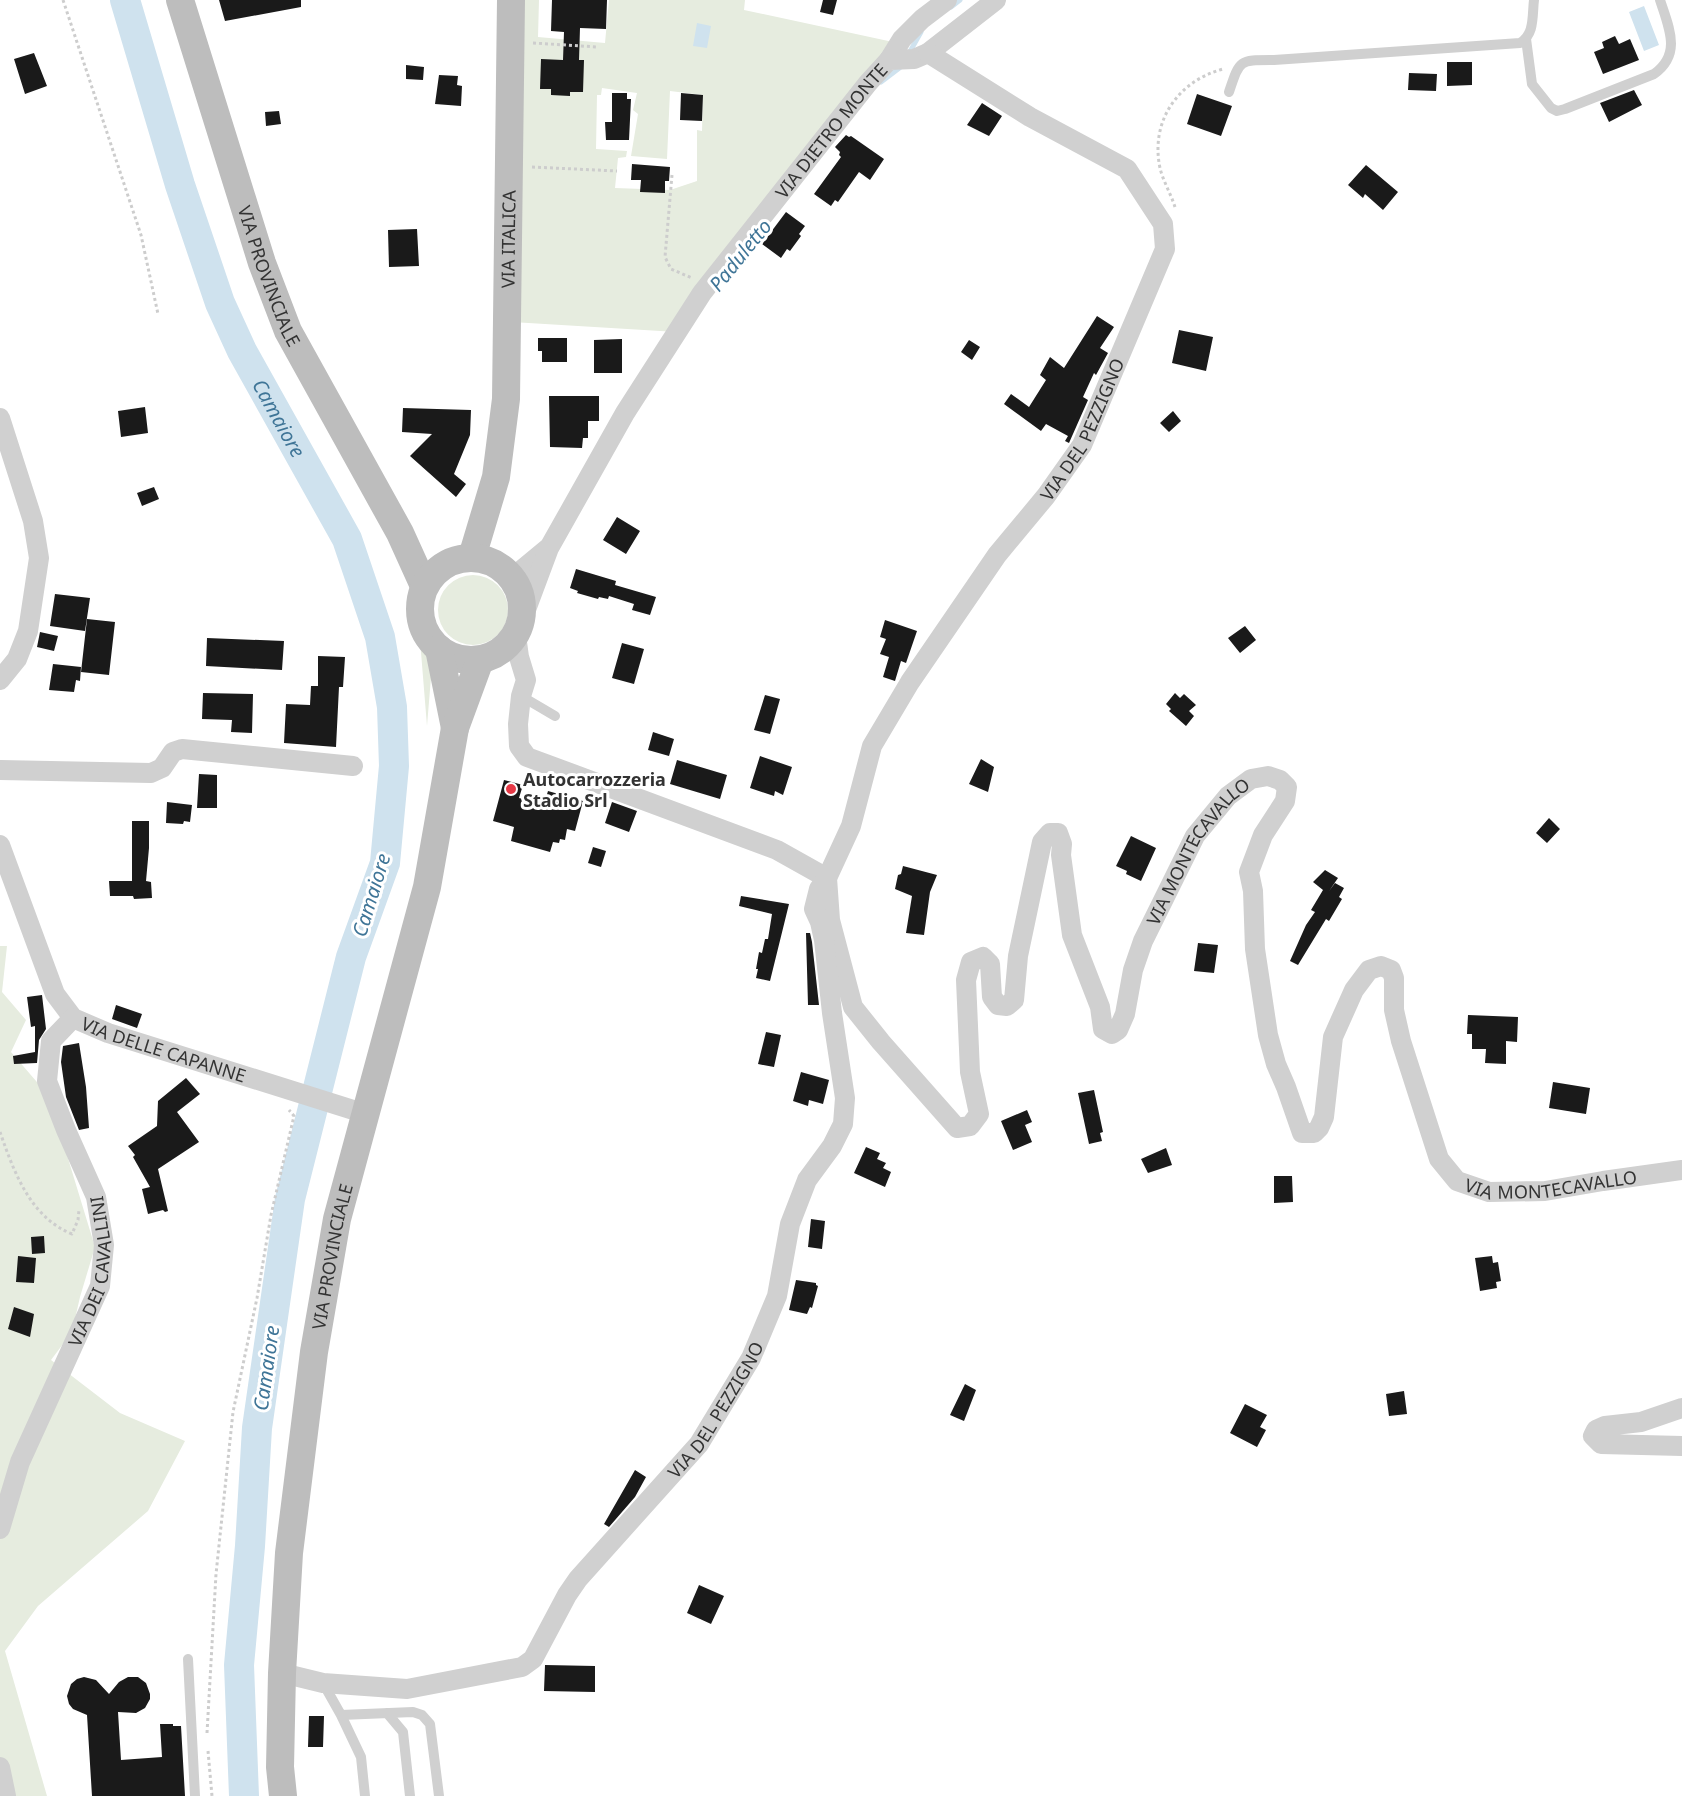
<svg xmlns="http://www.w3.org/2000/svg" width="1682" height="1796" font-family="'Noto Sans',sans-serif">
<style>
.green{fill:#e6ecdf;fill-rule:evenodd}
.water{fill:#cfe2ee}
.lines{fill:none;stroke-linecap:round;stroke-linejoin:round}
.stream{stroke:#cfe2ee;stroke-width:5}
.river{stroke:#cfe2ee;stroke-width:30}
.building{fill:#1a1a1a}
.path{stroke:#cdcdcd;stroke-width:3;stroke-dasharray:3 3;stroke-linecap:butt}
.service{stroke:#d0d0d0;stroke-width:10}
.minor{stroke:#d0d0d0;stroke-width:20}
.secondary{stroke:#bdbdbd;stroke-width:28}
.poi-dot{fill:#e63946;stroke:#fff;stroke-width:2}
.labels{text-anchor:middle;dominant-baseline:central;stroke-width:6;stroke-linejoin:round;paint-order:stroke}
.street-label{font-size:18px;fill:#333;stroke:#fff}
.poi-label{font-size:18px;font-weight:bold;fill:#333;stroke:#fff;text-anchor:start}
.water-label{font-size:20px;font-style:italic;fill:#3f7597;stroke:#fff}
</style>
<rect width="100%" height="100%" fill="#fff"/>
<path class="green" d="M514,0h25l-1,37 67,6 4,-43h136l-1,10 149,32 -216,290 -165,-10zM602,88l35,5 -4,17 5,4 -7,42 36,3 3,-68 33,4 -1,36 -5,-1v51l-27,9 -55,-2 3,-30 8,-1 1,-6 -31,-2 1,-54h4z
M438 610a35 35 0 1 1 70 0a35 35 0 1 1-70 0Z
M420,640l13,13 -6,73z
M0,946h7l-5,46 24,28 -15,32 38,44 46,151 -15,50 -8,35 -21,28 69,53 65,28 -37,70 -110,95 -33,45 42,145h-47z"/>
<path class="water" d="M1644,6l15,39 -15,6 -15,-39z
M697,23l14,3 -4,22 -14,-2z"/>
<g class="lines">
<path class="stream" d="M951,7l9,-7
M908,55l13,-23
M881,82l21,-16"/>
<path class="river" id="s1" d="M125,0l55,185 40,118 22,48 105,188 33,98 12,70 2,59 -9,97 -34,94 -61,242 -33,229 -7,118 -11,119 5,131"/>
</g>
<path class="building" d="M219,0h82v7l-76,14z
M552,0h55l-1,29 -26,-1 -1,32h5l-1,32h-13v4l-19,-1v-6h-11l1,-30 22,1 1,-28 -13,-1z
M823,0h14l-4,15 -13,-3z
M1615,36l4,8 11,-5 9,21 -36,14 -9,-22 10,-4 -2,-6z
M34,53l13,33 -22,8 -11,-35z
M1447,62h25v23l-25,1z
M406,65l18,2 -1,13 -17,-1z
M1409,73l28,1 -1,17 -28,-1z
M439,75l19,1 -1,9 5,1 -1,20 -26,-2z
M1634,90l8,15 -33,17 -9,-19z
M612,93h15v6h4l-2,41h-23l-1,-18h7z
M681,93l22,2 -1,26 -22,-1z
M1197,94l35,12 -11,30 -34,-12z
M982,103l20,13 -13,20 -22,-11z
M279,111l2,13 -15,2 -1,-14z
M846,135l3,2 2,-1 33,23 -14,21 -11,-8 -21,30 -3,-2 -4,6 -17,-12 27,-37 -2,-2 1,-3 -5,-5z
M632,164l38,3 -1,14h-4v12l-25,-1 1,-12h-10z
M1366,165l32,27 -15,18 -18,-16 -2,4 -15,-13z
M786,212l19,14 -6,8 2,2 -11,15 -3,-2 -6,9 -19,-14z
M417,229l2,37 -30,1 -1,-37z
M1097,316l17,11 -14,21 8,5 -12,22 -2,-2 -11,24 5,3 -19,43 -4,-2 3,-5 -22,-12 -5,7 -37,-27 7,-10 18,13 17,-27 -6,-5 10,-18 14,11z
M1179,330l34,7 -7,34 -34,-8z
M538,338h29v24h-25v-11h-4z
M622,339v34h-28v-33z
M969,340l11,7 -8,13 -11,-8z
M549,396h50v25h-11v17h-5l-1,10 -32,-1z
M145,407l3,26 -27,4 -3,-26z
M403,408l68,2 -1,25 -16,39 12,10 -10,13 -46,-41 22,-22 -30,-2z
M1173,411l8,10 -12,11 -9,-9z
M154,487l5,12 -17,7 -5,-13z
M617,517l23,14 -14,23 -23,-14z
M576,569l40,12 -1,4 41,12 -6,18 -18,-5 2,-6 -25,-8 -1,3 -9,-2 -1,2 -21,-6 1,-2 -8,-3z
M55,594l35,4 -5,33 -35,-5z
M87,619l28,3 -6,53 -28,-3z
M885,620l32,11 -11,32 -5,-2 -6,20 -12,-4 6,-20 -9,-3 6,-15 -6,-2z
M1245,626l11,14 -16,13 -12,-15z
M40,632l18,4 -4,15 -17,-4z
M207,638l77,3 -2,29 -76,-4z
M622,643l22,6 -10,35 -22,-6z
M318,656l27,1 -2,30h-4l-3,60 -52,-4 2,-39 24,1 1,-19h7z
M53,664l28,3 -1,14 -4,-1 -2,12 -25,-2z
M203,693l50,1 -1,39 -21,-1 1,-12 -30,-1z
M1175,693l5,5 4,-4 12,11 -7,6 5,5 -8,10 -17,-15 2,-2 -5,-5z
M765,695l15,4 -10,35 -16,-4z
M653,732l21,7 -5,17 -21,-6z
M760,756l32,11 -9,28 -8,-4 -1,5 -24,-8z
M981,759l13,8 -6,25 -19,-8z
M677,760l50,15 -7,24 -50,-15z
M199,774l18,1v33h-20z
M504,780l19,5 -4,13 25,6 4,-13 35,10 -8,30 -8,-2 -2,11 -5,-1 -1,4 -6,-1 -3,10 -39,-11 3,-14 -21,-6z
M167,802l25,3 -2,17 -6,-1 -1,3 -17,-1z
M612,802l25,9 -8,21 -24,-9z
M1549,818l11,11 -13,14 -11,-10z
M132,821h17v27l-3,33 5,1 1,16 -18,1 -1,-3h-23l-1,-15h23z
M1131,836l25,12 -15,33 -15,-7 1,-3 -11,-5z
M593,847l13,4 -5,16 -13,-4z
M903,866l34,9 -7,17 -6,43 -18,-2 6,-37 -17,-7 3,-14 3,-1z
M1325,870l13,8 -9,13 6,-8 9,5 -5,9 3,2 -13,22 -3,-2 -28,46 -8,-4 16,-36 9,-13 -4,-2 12,-20 -10,-8z
M741,896l48,8 -19,77 -14,-3 2,-9h-2l3,-17 3,1 3,-14h3l4,-25 -33,-8z
M806,933h4l2,9 7,63h-11z
M1198,943l20,2 -4,28 -20,-2z
M42,995l4,34 -7,11 -2,23 -23,1 -1,-8 22,-4v-26l-4,1 -4,-30z
M116,1005l26,9 -5,14 -25,-9z
M1468,1015l50,2 -1,25 -11,-1v23l-21,-1 1,-14h-14v-15h-5z
M766,1032l15,3 -7,32 -16,-3z
M79,1043l7,44 3,41 -10,2 -13,-33 -5,-35 2,-16z
M801,1072l28,8 -6,24 -14,-4 -1,6 -15,-5z
M186,1078l14,16 -23,18 22,30 -41,27 10,42 -3,1 -2,-2 -15,4 -6,-25 8,-2 -17,-30 2,-2 -7,-9 29,-20 1,-25z
M1553,1082l37,6 -4,26 -37,-6z
M1094,1090l9,42 -3,1 2,8 -13,3 -11,-51z
M1027,1110l5,12 -7,3 7,17 -19,8 -12,-29z
M866,1147l14,6 -3,6 9,4 -3,5 8,4 -6,15 -31,-14z
M1166,1148l6,17 -24,8 -7,-14z
M1274,1176h18l1,26 -19,1z
M811,1219l14,2 -3,28 -14,-2z
M44,1236l1,17 -13,1 -1,-17z
M18,1256l18,2 -2,25 -18,-1z
M1492,1256l1,7 5,-1 3,19 -5,1 1,6 -17,3 -5,-33z
M796,1280l20,3v2l2,1 -6,22 -2,-1 -3,7 -18,-4z
M14,1307l20,7 -4,23 -22,-8z
M965,1384l11,6 -12,31 -14,-6z
M1404,1391l3,23 -18,2 -3,-22z
M1245,1404l22,11 -7,12 6,3 -9,17 -27,-14z
M635,1470l11,7 -11,20 -26,30 -5,-3z
M699,1585l25,11 -13,28 -24,-11z
M545,1665l50,1v26l-51,-1z
M84,1677l12,3 13,14 10,-12 9,-5h10l8,6 4,11v5l-5,9 -9,5 -18,-1 3,48 41,-3 -2,-33h13v2h8l4,70h-93l-5,-81 -14,-6 -4,-5 -2,-8 4,-12 6,-5z
M309,1716h15l-1,31h-15z"/>
<g class="lines">
<path class="path" d="M63,0l78,235 17,79
M533,43l64,4
M532,167l85,4
M672,175l-7,82 6,12 21,9
M1175,207c-4,-13 -12,-26 -15,-39 -10,-47 18,-87 63,-99
M0,1132c14,40 30,85 72,102l6,-14 1,-10
M207,1733l9,-159 17,-162 24,-114 14,-83 23,-99 -5,-6
M208,1751l4,45"/>
<path class="service" d="M1526,39l6,45 19,24 6,3 8,-2 89,-35c28,-20 15,-46 6,-74
M1229,92c11,-33 10,-32 45,-32l246,-17c15,-9 12,-27 14,-43
M521,696l34,20
M188,1659l7,137
M323,1683l18,32
M387,1713l16,19 7,64
M365,1796l-4,-39 -20,-42 72,-3 9,3 8,9 9,72"/>
<g class="minor">
<path d="M889,60l13,-21 20,-20 25,-19"/>
<path d="M0,418l33,103 6,37 -11,73 -11,28 -17,21"/>
<path d="M512,578l35,-29"/>
<path id="s2" d="M521,623l28,-75 76,-135 77,-120 166,-210 21,-23 25,-1 14,-6 68,-53"/>
<path d="M516,635l3,22 7,23 -5,16 -3,28 1,22 8,11 250,93 50,28"/>
<path d="M0,770l151,3 11,-5 11,-16 9,-3 171,17"/>
<path id="s3" d="M0,845l55,149 18,24 35,15 258,81"/>
<path id="s4" d="M827,878l3,42 23,87 28,35 76,86 13,-2 9,-12 -9,-42 -4,-92 5,-18 12,-5 7,7 2,33 6,8 9,1 7,-6 4,-44 24,-114 8,-9h8l4,11 -1,11 11,80 28,72 3,22 9,5 6,-4 7,-16 8,-44 10,-29 52,-105 33,-40 23,-17 17,-3 12,4 7,7 -2,14 -22,34 -14,37 4,19 2,58 13,86 8,29 10,23 16,46h12l5,-5 5,-11 9,-80 21,-47 15,-20 12,-4 10,4 3,8v32l7,31 38,118 18,22 32,11 56,-1 58,-10 79,-11"/>
<path d="M1682,1408l-41,14 -36,4 -9,4 -3,6 8,8 81,2"/>
<path id="s5" d="M0,1529l20,-67 80,-176 4,-41 -8,-48 -30,-67 -19,-49 4,-40 22,-23"/>
<path id="s6" d="M282,1673l41,10 84,6 115,-22 11,-8 34,-64 11,-16 121,-135 52,-86 26,-62 13,-72 17,-44 25,-34 11,-22 2,-26 -13,-85 -8,-73 -4,-18 -6,-13 5,-20 8,-11 24,-52 21,-80 38,-64 87,-127 49,-59 36,-51 83,-196 -2,-25 -36,-55 -97,-52 -102,-64"/>
<path d="M0,1767l6,29"/>
</g>
<g class="secondary">
<path id="s7" d="M180,0l82,263 26,68 112,202 24,53"/>
<path id="s8" d="M472,557l24,-80 10,-78 5,-399"/>
<circle cx="471" cy="609" r="51"/>
<path d="M439,649l16,79"/>
<path id="s9" d="M283,1796l-3,-29 2,-94 7,-120 25,-201 23,-133 90,-332 28,-159 25,-68"/>
</g>
</g>
<circle class="poi-dot" cx="511" cy="789" r="6"/>
<g class="labels">
<g class="street-label">
<text stroke="none"><textPath href="#s2" startOffset="585">VIA DIETRO MONTE</textPath></text>
<text stroke="none"><textPath href="#s8" startOffset="322">VIA ITALICA</textPath></text>
<text stroke="none"><textPath href="#s7" startOffset="290">VIA PROVINCIALE</textPath></text>
<text stroke="none"><textPath href="#s6" startOffset="1659">VIA DEL PEZZIGNO</textPath></text>
<text stroke="none"><textPath href="#s4" startOffset="1158">VIA MONTECAVALLO</textPath></text>
<text stroke="none"><textPath href="#s3" startOffset="285">VIA DELLE CAPANNE</textPath></text>
<text stroke="none"><textPath href="#s4" startOffset="2184">VIA MONTECAVALLO</textPath></text>
<text stroke="none"><textPath href="#s9" startOffset="543">VIA PROVINCIALE</textPath></text>
<text stroke="none"><textPath href="#s5" startOffset="276">VIA DEI CAVALLINI</textPath></text>
<text stroke="none"><textPath href="#s6" startOffset="568">VIA DEL PEZZIGNO</textPath></text>
</g>
<g class="poi-label">
<text x="523" y="779">Autocarrozzeria<tspan x="523" dy="21">Stadio Srl</tspan></text>
</g>
<g class="water-label">
<text transform="translate(740 255) rotate(-51)">Paduletto</text>
<text stroke="none"><textPath href="#s1" startOffset="447">Camaiore</textPath></text>
<text transform="translate(371 895) rotate(-73)">Camaiore</text>
<text transform="translate(266 1368) rotate(-82)">Camaiore</text>
</g>
</g>
</svg>
